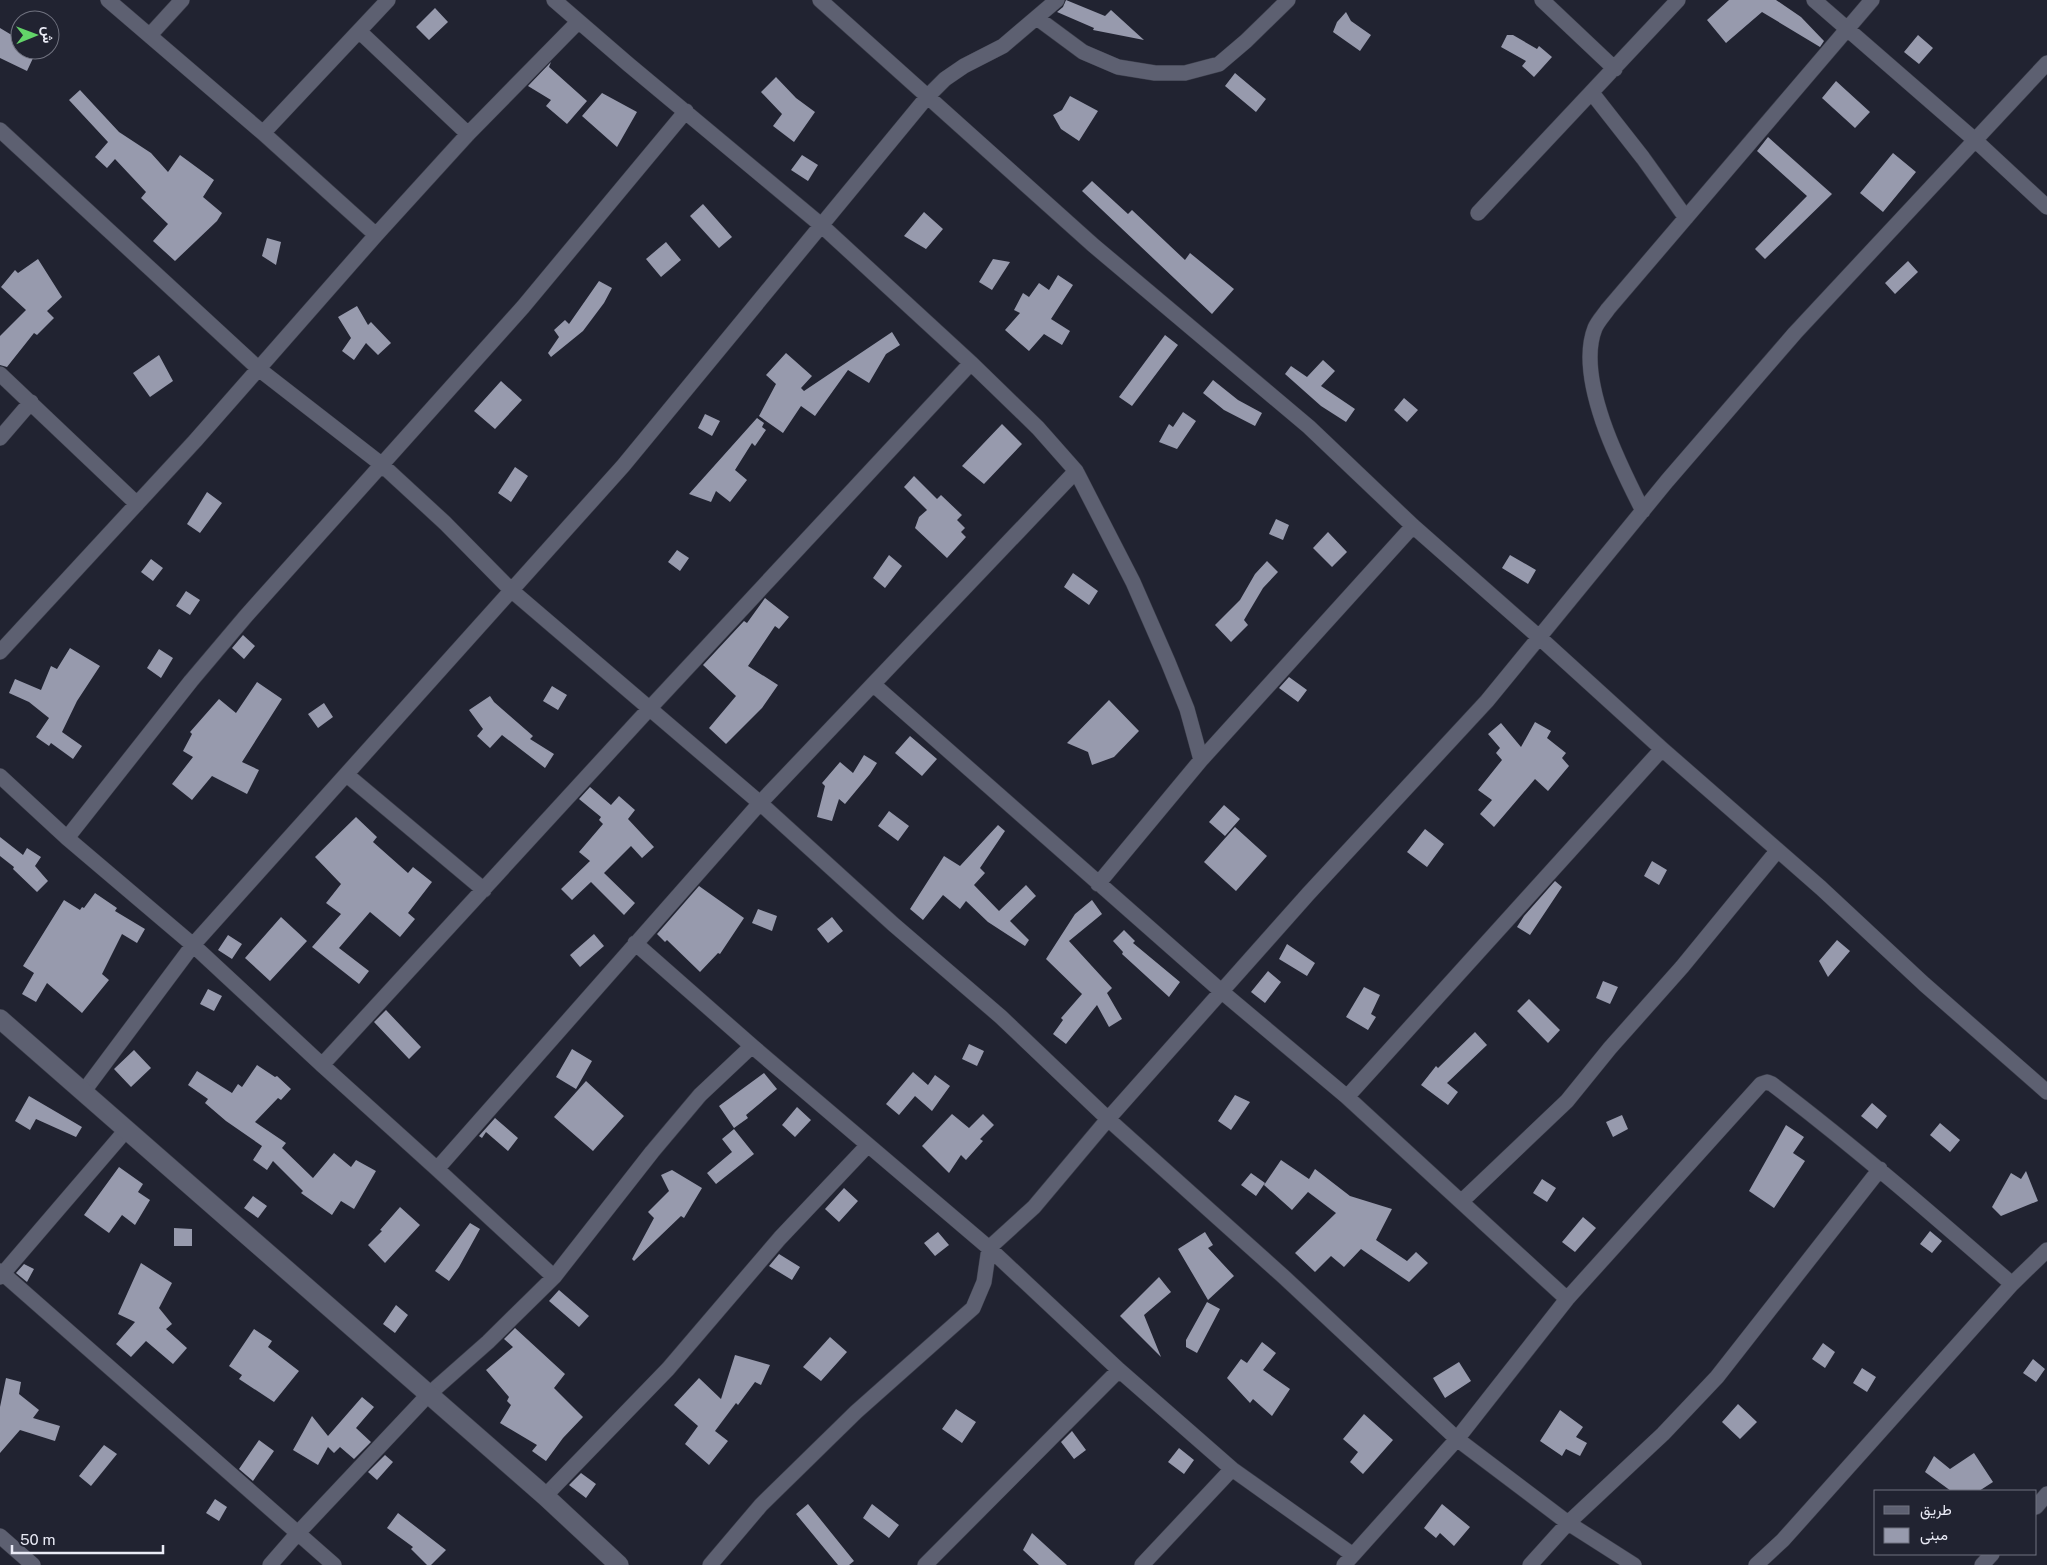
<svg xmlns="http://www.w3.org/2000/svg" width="2047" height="1565" font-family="'Public Sans',Vazirmatn,sans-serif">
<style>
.building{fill:#979aad}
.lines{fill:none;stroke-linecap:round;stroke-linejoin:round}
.minor-casing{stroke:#3b3d4a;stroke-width:16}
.tertiary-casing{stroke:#3b3d4a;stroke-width:20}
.minor{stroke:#5d6071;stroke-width:15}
.tertiary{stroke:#5d6071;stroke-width:19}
</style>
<rect width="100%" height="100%" fill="#212331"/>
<path class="building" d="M1066,0l39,16 6,-6 33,30 -51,-10 1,-2 -37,-16 6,-5z
M1729,0h47l25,17 23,24 -4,6 -58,-35 -36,31 -19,-23z
M435,8l13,14 -19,18 -13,-13z
M1346,12l5,9 20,14 -11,16 -27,-19 4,-10z
M0,28l20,12v10l14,6 -7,15 -27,-13z
M1507,35h6l24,14 2,-3 13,11 -18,20 -12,-11 4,-5 -25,-14z
M1918,35l15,13 -14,16 -15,-12z
M551,62l-2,5 38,34 -20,23 -21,-18 5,-6 -23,-14z
M1235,73l31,26 -10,13 -31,-26z
M776,77l20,21 19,14 -21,30 -21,-16 9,-12 -21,-22z
M1836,81l34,31 -15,16 -33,-30z
M80,90l39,42 32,21 17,19 12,-17 34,25 -11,17 19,16 -5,8 -42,40 -22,-20 15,-17 -27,-26 5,-6 -31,-33 -8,9 -12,-11 13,-15 -39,-42z
M602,93l35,19 -20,35 -35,-31z
M1070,96l28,15 -19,30 -18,-12 -8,-14 9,-5z
M1768,137l64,57 -67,65 -10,-10 52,-53 -50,-45z
M1893,153l23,19 -33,40 -23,-19z
M802,155l16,10 -10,16 -17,-11z
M1092,181l36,33 4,-4 53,50 5,-7 44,36 -22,25 -130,-123z
M703,204l29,33 -13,11 -29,-32z
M924,212l19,17 -17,20 -22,-13z
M267,238l14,4 -5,23 -14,-9z
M666,242l15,18 -20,17 -15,-18z
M38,259l24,38 -15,14 7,7 -17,17 -3,-2 -27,34 -7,-2v-29l26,-26 -25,-23 14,-17 3,3z
M993,259l17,3 -18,28 -13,-8z
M1908,261l10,11 -23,22 -10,-11z
M1058,275l15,10 -22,34 19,12 -8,14 -18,-11 -15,17 -24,-21 15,-17 -6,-3 9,-17 6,4 10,-14 10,7z
M599,281l13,7 -8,15 -21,28 -32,26 -3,-4 11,-16 -5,-7 11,-10 4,4z
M357,306l11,19 3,-3 20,21 -13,12 -12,-12 -12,17 -12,-9 9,-13 -13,-21z
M892,332l8,13 -14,9 -17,29 -21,-13 -33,46 -14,-10 -18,27 -24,-17 17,-32 -10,-9 20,-22 26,23 -11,12 3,3z
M1165,335l13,10 -46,61 -13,-9z
M159,355l14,26 -23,16 -17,-24z
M1323,360l12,11 -14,15 34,23 -9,13 -25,-16 -36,-32 6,-8 16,11z
M1213,380l25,20 24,13 -7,13 -31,-16 -21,-17z
M501,381l21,19 -27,29 -21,-18z
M1404,398l14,12 -11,12 -13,-12z
M1183,412l13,9 -19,28 -18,-7 10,-18 4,3z
M705,414l15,7 -8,15 -14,-8z
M757,418l7,5 -2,4 4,3 -11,16 -3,-3 -17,27 12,10 -17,22 -14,-11 -5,11 -22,-8z
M1002,424l20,20 -38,40 -22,-18z
M515,467l13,9 -17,26 -13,-9z
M914,476l23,23 4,-4 21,20 -5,5 8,8 -4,4 5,5 -19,21 -32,-30 4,-11 8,-7 -23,-23z
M207,492l15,11 -22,30 -13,-9z
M1276,519l13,6 -6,15 -14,-6z
M1328,532l19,20 -15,15 -19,-19z
M677,550l12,8 -9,13 -12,-9z
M889,555l13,11 -17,22 -12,-10z
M1510,555l26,15 -8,14 -26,-16z
M151,559l12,9 -10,13 -12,-9z
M1267,561l11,11 -15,16 -19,32 4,5 -17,17 -16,-17 25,-25 15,-26z
M1073,573l25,18 -9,14 -25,-18z
M186,591l14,9 -10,15 -14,-9z
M765,598l24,19 -10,12 -4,-3 -27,40 30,19 -16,23 -36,36 -17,-16 27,-32 -33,-31 41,-44 3,2z
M243,635l12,11 -11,13 -12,-11z
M70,648l30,18 -23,35 -15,31 20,14 -9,13 -22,-16 -2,3 -13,-9 13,-19 -20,-16 -20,-9 6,-14 26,11 10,-24 6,3z
M159,649l14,9 -12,20 -14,-10z
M1289,677l18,13 -9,12 -19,-14z
M257,682l25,17 -40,63 17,8 -12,24 -35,-18 -20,24 -20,-16 21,-27 -10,-6 9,-17 -2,-2 29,-33 17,14z
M552,686l15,9 -9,15 -15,-9z
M490,696l4,6 39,34 -3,3 24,15 -9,14 -43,-33 -12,13 -13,-12 6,-7 -14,-19z
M1109,700l30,31 -25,26 -22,8 -4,-13 -21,-9z
M324,703l9,14 -15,11 -10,-14z
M1535,722l16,9 -4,7 19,15 -4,5 7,8 -21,25 -13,-12 -41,48 -14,-13 12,-14 -14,-10 24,-30 -6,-7 4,-5 -12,-14 13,-11 20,24z
M910,736l27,23 -15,17 -27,-23z
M864,755l13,8 -7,11 -25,30 -6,-5 -7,22 -15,-4 8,-31 -3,-3 18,-21 13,11z
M590,787l21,18 8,-9 16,14 -7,9 26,28 -12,11 -11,-12 -27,27 31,30 -11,12 -33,-33 -19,18 -11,-11 29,-28 -11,-9 24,-28 -4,-4 2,-3 -22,-18z
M1224,805l16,14 -15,17 -16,-14z
M889,811l20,15 -11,15 -20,-15z
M356,817l21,20 -4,5 35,31 5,-6 19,15 -24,31 7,6 -15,18 -30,-25 -31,36 30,23 -10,13 -47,-37 29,-33 -15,-11 15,-19 -26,-27z
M998,825l7,6 -25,37 5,5 -11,12 25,26 27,-26 10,11 -26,25 19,19 -4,6 -37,-24 -22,-21 -6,8 -17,-14 -20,25 -13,-11 34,-53 16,10z
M1235,827l32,29 -31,35 -32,-29z
M1425,829l19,15 -17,23 -20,-15z
M0,837l23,18 4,-7 14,9 -6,9 13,15 -11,11 -24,-23 1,-2 -14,-11z
M1652,861l15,9 -8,15 -15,-9z
M1555,881l7,6 -32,48 -13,-8 7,-11z
M699,886l45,32 -24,36 -2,-1 -18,19 -33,-32 -2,2 -8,-8z
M95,893l22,15 -2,3 30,18 -8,14 -15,-9 -20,40 7,6 -27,33 -35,-30 -11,19 -14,-8 12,-21 -11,-7 41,-66 16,10 2,-3 2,1z
M1092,900l10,14 -33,27 43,47 -5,5 15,26 -13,8 -12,-22 -31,39 -13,-10 10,-14 -2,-2 21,-24 -36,-35 29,-45z
M758,909l19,7 -5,15 -20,-8z
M281,917l26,24 -37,40 -25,-23z
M832,917l11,14 -15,12 -11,-14z
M1124,930l11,11 -2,2 47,39 -11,15 -47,-43 1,-2 -10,-11z
M594,934l10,12 -24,21 -10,-12z
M228,935l14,9 -10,15 -14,-9z
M1837,940l13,11 -22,26 -9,-16z
M1287,944l28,19 -8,13 -28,-17z
M1268,971l13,11 -16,21 -14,-11z
M1603,981l15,6 -8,17 -14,-6z
M1364,987l16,8 -9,19 5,3 -8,13 -22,-13z
M208,989l14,7 -8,15 -14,-7z
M1529,999l31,31 -12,13 -31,-32z
M386,1010l35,37 -12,12 -35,-37z
M1475,1032l12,13 -40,38 11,9 -10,13 -27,-20 15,-19 2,2z
M969,1044l15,7 -7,15 -15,-7z
M572,1049l20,12 -16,28 -20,-12z
M134,1050l17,18 -20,19 -17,-18z
M257,1065l18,12 2,-1 14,13 -10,11 -3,-2 -23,24 31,21 -4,5 31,30 21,-25 17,14 5,-7 20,11 -22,38 -13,-8 -9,14 -31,-22 2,-2 -30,-30 -6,9 -14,-10 9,-14 -36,-25 -21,-18 3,-4 -20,-14 9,-14 35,22 6,-9 4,3z
M913,1072l15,13 7,-10 15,11 -18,25 -17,-15 -16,19 -13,-11z
M764,1073l13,16 -31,26 2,3 -14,10 -15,-22z
M586,1081l38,35 -31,35 -39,-34z
M1235,1095l15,7 -19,28 -13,-9z
M29,1096l53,31 -6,10 -40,-18 -6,11 -15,-9z
M1872,1103l15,13 -10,13 -16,-13z
M797,1107l14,13 -16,17 -13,-12z
M952,1114l17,14 14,-14 11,11 -14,14 3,2 -17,19 -5,-5 -12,18 -27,-27z
M1622,1115l6,14 -15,8 -7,-15z
M495,1118l23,20 -10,13 -22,-19 -4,6 -3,-2z
M1940,1123l20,17 -10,12 -20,-17z
M1786,1125l18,12 -11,16 12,8 -31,47 -25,-17z
M734,1129l20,25 -38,30 -9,-11 25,-21 -10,-13z
M1281,1160l28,19 6,-10 35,27 42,13 -16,31 31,21 9,-9 12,11 -19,19 -48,-33 -17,18 -13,-11 -16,16 -20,-19 41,-40 -28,-21 -16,18 -28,-25z
M119,1167l24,17 -5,8 12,8 -15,25 -13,-10 -13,18 -25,-18z
M672,1170l30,18 -18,30 -3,-2 -47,45 -2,-2 22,-41 -6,-6 21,-21 -8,-16z
M2026,1171l12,30 -37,15 -9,-9 19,-34 10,6z
M1251,1173l14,10 -9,13 -15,-11z
M1542,1179l14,9 -9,14 -14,-9z
M844,1188l14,13 -19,21 -14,-13z
M253,1196l14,10 -9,12 -14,-10z
M400,1207l20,18 -35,38 -17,-18 14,-14 -2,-1z
M1583,1217l13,11 -21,24 -13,-10z
M470,1223l10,6 -21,38 -10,14 -14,-10z
M174,1228l18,1v17h-18z
M1930,1231l12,10 -10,12 -12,-9z
M938,1232l11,13 -14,11 -11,-13z
M1205,1232l8,13 -5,3 26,28 -26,24 -30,-51z
M779,1254l21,13 -8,13 -23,-14z
M141,1263l31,20 -13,25 13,16 -6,5 21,19 -14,16 -27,-23 -15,16 -15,-13 19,-22 -17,-8z
M24,1264l10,5 -7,13 -11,-9z
M1159,1277l12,15 -27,23 17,42 -41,-41z
M559,1290l30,26 -10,11 -30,-26z
M1207,1302l13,7 -23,44 -11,-6v-7z
M396,1305l12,10 -13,18 -12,-9z
M515,1328l50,46 -11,14 29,29 -20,21 -17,23 -14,-10 5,-6 -37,-22 11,-18 -4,-4 2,-4 -23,-27 27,-23 -9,-8z
M254,1329l18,12 -4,6 31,24 -25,31 -35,-23 3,-4 -13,-9z
M830,1337l17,15 -26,29 -18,-14z
M1262,1342l14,11 -13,17 27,19 -18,27 -19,-17 -3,4 -23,-25 14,-19 6,4z
M1823,1343l12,9 -10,16 -13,-9z
M735,1355l35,10 -9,20 -6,-3 -17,23 -2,-2 -21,28 13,10 -19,24 -24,-21 13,-18 -24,-21 25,-27 22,21z
M2033,1359l12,10 -9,13 -13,-9z
M1459,1362l12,19 -26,17 -12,-20z
M1862,1368l14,9 -9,15 -14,-9z
M6,1378l15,4 -2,12 20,16 -6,8 27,8 -5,15 -35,-11 -20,23v-46z
M362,1397l12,10 -18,21 15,14 -17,17 -14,-12 -6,6 -6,-6 -10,18 -25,-15 19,-34 16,20z
M1738,1404l19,18 -17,17 -18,-17z
M956,1409l20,13 -14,21 -20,-14z
M1560,1410l23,17 -7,10 11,6 -7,13 -14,-7 -4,7 -22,-15z
M1364,1414l29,26 -30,34 -13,-12 8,-10 -15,-13z
M1072,1431l14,19 -12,9 -13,-17z
M259,1440l15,11 -21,30 -14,-12z
M104,1445l13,9 -26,32 -12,-10z
M1179,1448l15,12 -10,14 -16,-12z
M1974,1453l19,29 -14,9h-28l-26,-19 9,-16 16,13z
M385,1455l8,7 -16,18 -9,-8z
M581,1473l15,11 -10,14 -17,-13z
M215,1499l12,8 -8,14 -13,-8z
M808,1504l46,57 -5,4h-11l-42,-51z
M872,1504l27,21 -10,13 -26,-20z
M1442,1504l28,23 -16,19 -14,-13 -4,5 -12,-10z
M398,1513l48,37 -15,15h-4l-16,-16 2,-2 -26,-19z
M1032,1533l35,32h-28l-16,-15z"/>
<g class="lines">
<g class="minor-casing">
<path id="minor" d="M108,0l155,133 113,102
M554,0l74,64 193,161 150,138 67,65 38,43 57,111 35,80 19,47 14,51
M820,0l273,245 216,182 104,99 127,112 122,111 159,139 103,96 123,108
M1542,0l73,69
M1814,0l162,141 71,66
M1037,18l46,34 35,15 37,6h30l34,-9 27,-23 42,-41
M359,31l109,103
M150,35l32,-35
M1592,93l51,65 43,60
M0,130l260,240 121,94 64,59 66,67 249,213 133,121 108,93 107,102 177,159 172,161 111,84 66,42
M263,133l125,-133
M1478,213l200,-213
M0,374l137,130
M0,438l31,-36
M1643,511c-23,-45 -68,-133 -48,-183 3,-7 9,-13 13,-19l264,-309
M0,652l195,-211 181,-206 92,-101 110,-112
M874,685l347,306 126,106 220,202
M347,775l137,115
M0,776l67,62 126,107 129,120 115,104 117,108
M67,838l124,-157 55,-65 277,-309 163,-196
M1098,884l103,-124 212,-234
M635,943l117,103 237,202 130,122 113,99
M322,1065l327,-356 322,-346
M84,1091l109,-146 430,-479 304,-369 18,-18 19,-13 39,-20 54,-46
M1347,1097l315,-348
M437,1169l323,-366 316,-332
M1462,1201l105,-100 43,-53 72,-81 95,-116
M0,1271l334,294
M0,1277l127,-148
M545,1496l123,-127 112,-131 88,-93
M2036,1507l11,-13
M0,1536l33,29
M270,1565l27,-31 131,-139 60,-53 66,-65 98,-125 48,-57 52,-49
M710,1565l51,-60 95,-93 117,-104 11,-26 5,-34 45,-41 74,-88 201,-226 178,-192 180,-220 128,-148 252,-270
M925,1565l194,-195
M1142,1565l90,-96 121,86
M1344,1565l113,-126 110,-140 194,-215 6,-2 5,2c83,63 161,131 240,200
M1530,1565l38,-42 95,-89 54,-57 163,-208
M1756,1565l27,-25 229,-256 35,-34
M1982,1565l10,-11"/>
</g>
<g class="tertiary-casing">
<path id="tertiary" d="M0,1019l545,477 74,69"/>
</g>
<use href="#minor" class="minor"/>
<use href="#tertiary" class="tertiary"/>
</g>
<rect x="1874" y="1490" width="162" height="65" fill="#212331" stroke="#717380"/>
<rect x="1884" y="1506" width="25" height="8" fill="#5d6071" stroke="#717380"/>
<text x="1920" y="1515" font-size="15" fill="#eaebf6">طريق</text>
<rect x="1884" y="1528" width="25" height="15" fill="#979aad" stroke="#717380"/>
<text x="1920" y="1540" font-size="15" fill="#eaebf6">مبنى</text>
<g transform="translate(35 35) rotate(89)"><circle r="24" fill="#212331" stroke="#717380"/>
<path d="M0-4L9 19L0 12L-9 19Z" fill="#63d469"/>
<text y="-8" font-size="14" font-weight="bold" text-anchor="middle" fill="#eaebf6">ش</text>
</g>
<path d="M12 1545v8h151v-8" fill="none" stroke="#eaebf6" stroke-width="2.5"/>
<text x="20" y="1545" font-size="15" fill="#eaebf6" stroke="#212331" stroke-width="4" paint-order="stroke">50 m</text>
</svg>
